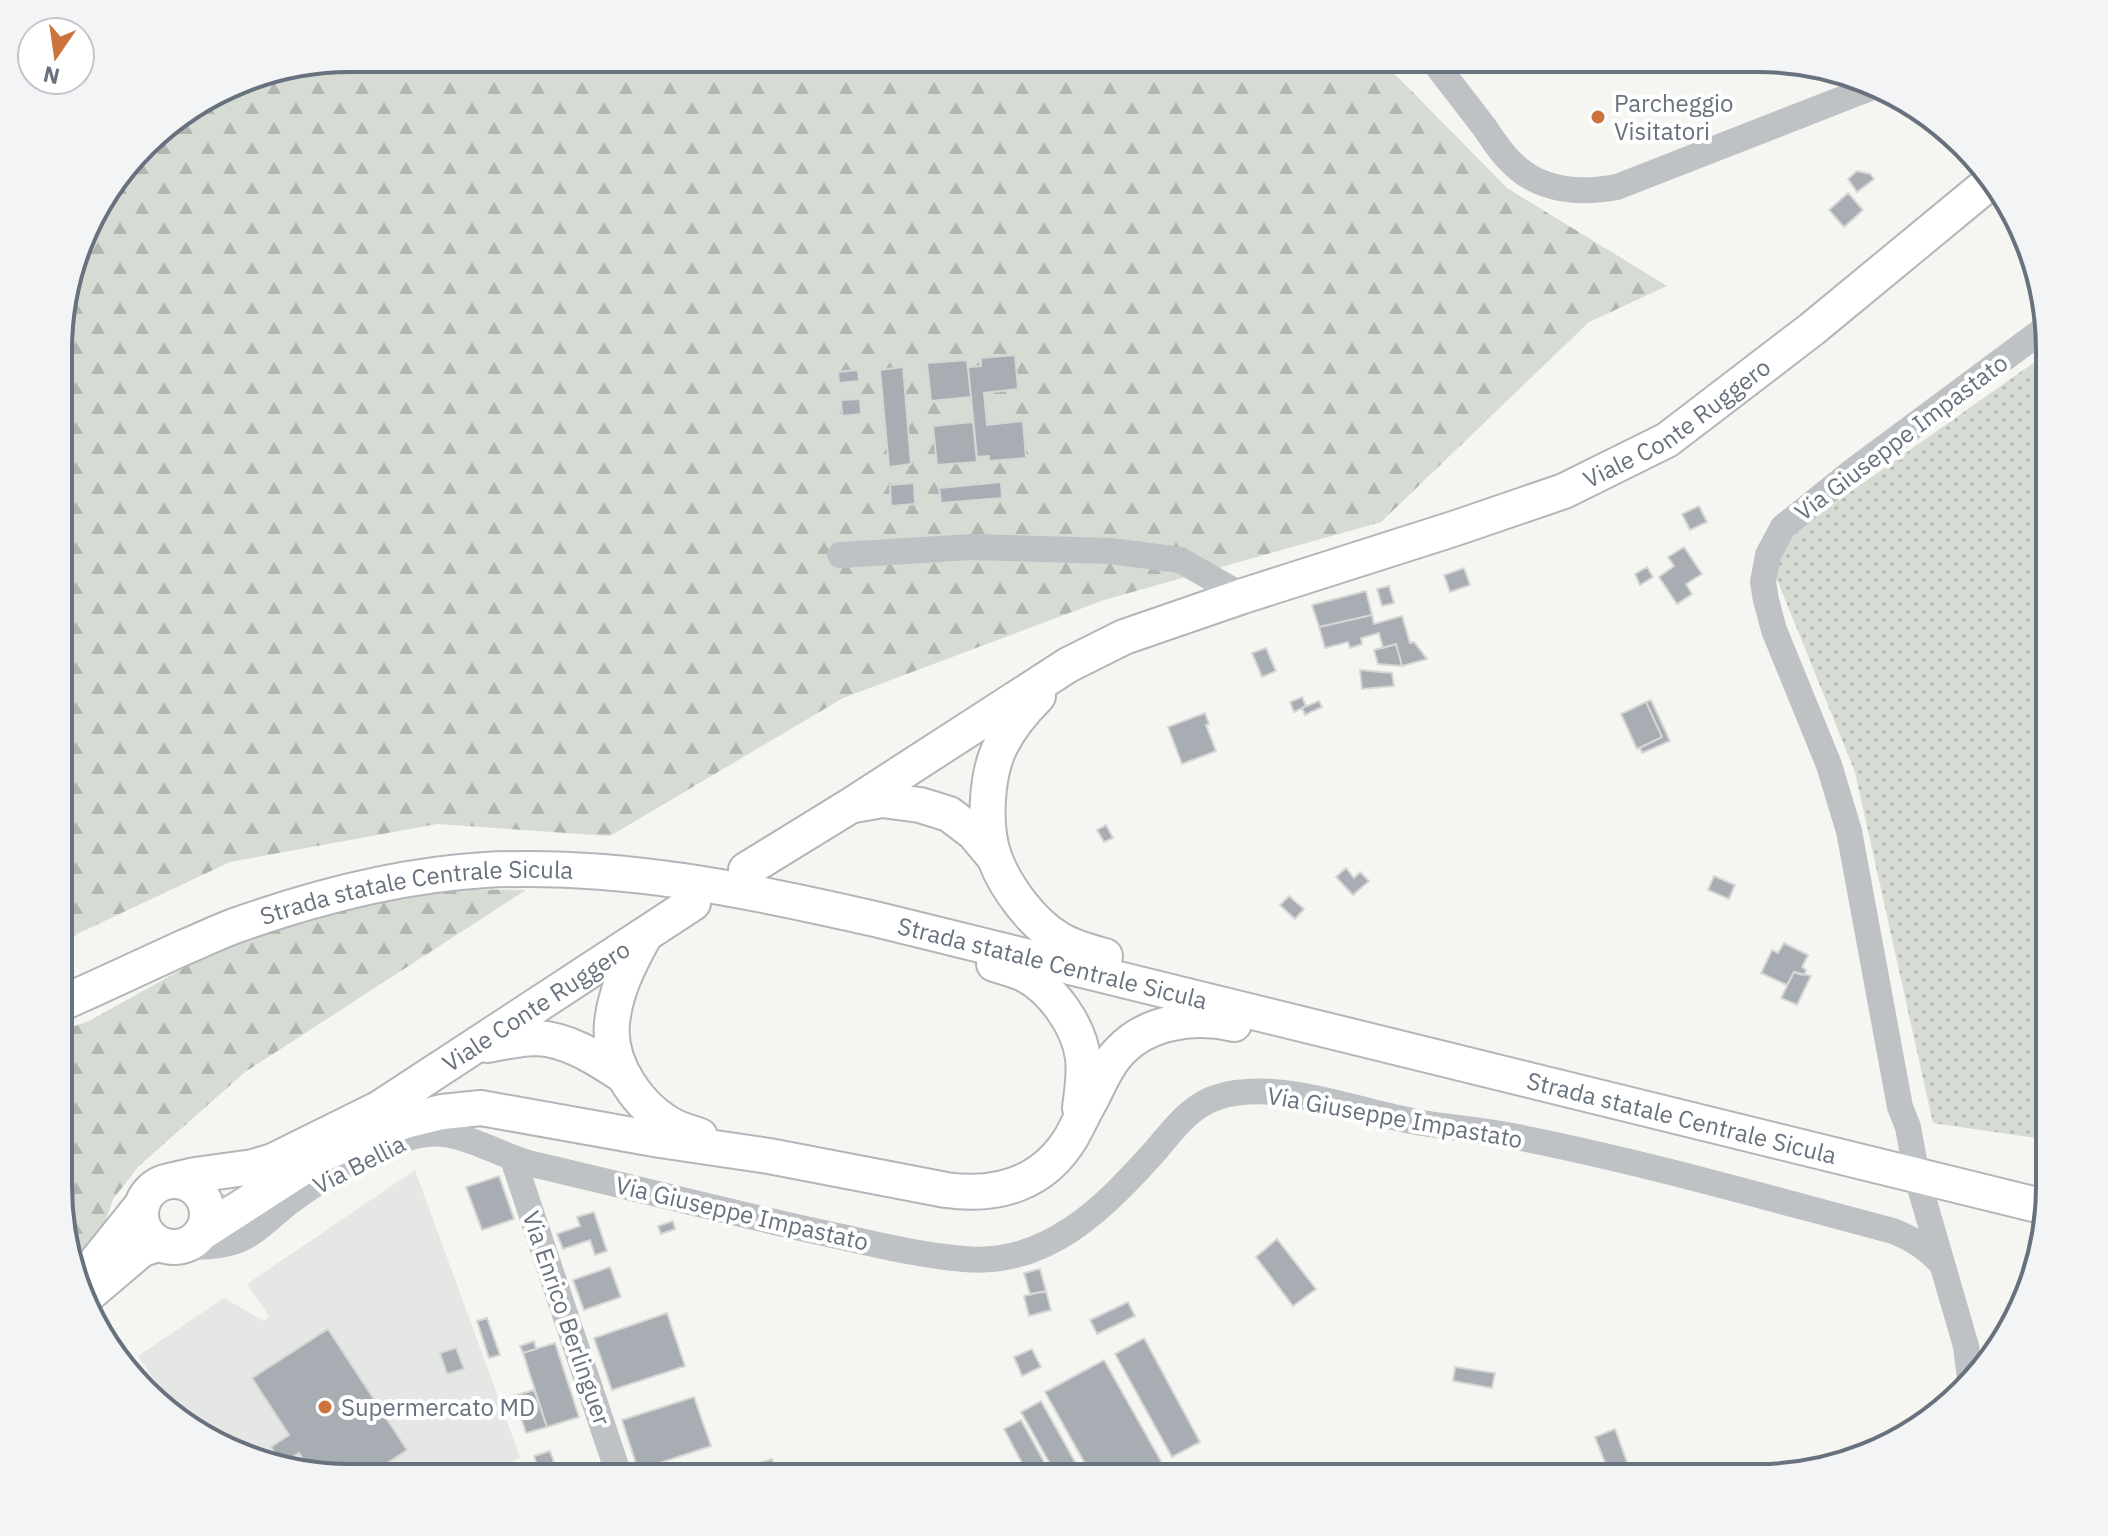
<svg xmlns="http://www.w3.org/2000/svg" width="2108" height="1536" font-family="'IBM Plex Sans',sans-serif">
<style>
.built{fill:#e5e7e5}
.grass{fill:url(#grass-dots)}
.forest{fill:url(#forest-firs)}
.building{fill:#a8adb3;stroke:#d6d7d5;stroke-width:2}
.lines{fill:none;stroke-linecap:round;stroke-linejoin:round}
.major-casing{stroke:#b3b6b9;stroke-width:38}
.minor{stroke:#bfc2c5;stroke-width:26}
.major{stroke:#fff;stroke-width:34}
.poi-dot{fill:#cc723c;stroke:#fff;stroke-width:3}
.labels{text-anchor:middle;dominant-baseline:central;stroke-width:8;stroke-linejoin:round;paint-order:stroke}
.poi-label{font-size:24px;fill:#68727f;stroke:#fff;text-anchor:start}
.street-label{font-size:24px;fill:#68727f;stroke:#fff}
.rim{fill:none;stroke:#68727f;stroke-width:4}
</style>
<defs>
<pattern id="grass-dots" width="8" height="8" patternUnits="userSpaceOnUse" patternTransform="scale(2)"><rect width="8" height="8" fill="#d6dbd4"/><path d="M2 2h.1M6 6h.1" fill="none" stroke="#b1b6b1" stroke-width="1.8" stroke-linecap="round"/></pattern>
<pattern id="forest-firs" width="22" height="20" patternUnits="userSpaceOnUse" patternTransform="scale(2)"><rect width="22" height="20" fill="#d6dbd4"/><path d="M5 1l3.5 6h-7zM16 11l3.5 6h-7z" fill="#b1b6b1"/></pattern>
</defs>
<rect width="100%" height="100%" fill="#f5f5f2"/>
<path class="built" d="M415,1170l105,287 -30,20h-158l-76,-15 -72,-38 -46,-68 86,-58 40,23 5,-5 -22,-32z"/>
<path class="grass" d="M2049,352v788l-116,-17 -78,-351 -83,-205 16,-31z"/>
<path class="forest" d="M350,58h1029l128,130 160,98 -78,36 -208,200 -277,78 -261,98 -233,138 -173,-12 -207,38 -151,71 -19,14v-634l28,-92 69,-90 82,-51z
M412,889l114,1 -281,182 -106,94 -26,33 -11,33 -28,30 -14,-39v-192l29,-10 115,-64 98,-37z"/>
<path class="building" d="M1857,171l13,3 4,5 -17,13 -9,-13z
M1848,193l15,17 -19,17 -15,-17z
M1015,355l3,34 -34,4 3,32 36,-4 3,37 -37,3v-5l-12,1 -9,-90 13,-1v-8z
M967,360l4,37 -40,4 -4,-38z
M903,367l8,97 -22,3 -9,-97z
M858,370l1,11 -20,2 -1,-11z
M860,399l1,15 -19,2 -1,-16z
M973,422l4,40 -40,3 -4,-39z
M1001,482l1,16 -61,5 -2,-15z
M914,483l1,21 -24,2 -1,-21z
M1699,506l8,16 -17,8 -8,-16z
M1684,547l18,27 -16,10 6,10 -15,10 -18,-27 15,-11 -6,-9z
M1647,567l6,10 -13,8 -5,-11z
M1464,568l6,17 -20,7 -6,-17z
M1389,586l5,17 -12,3 -5,-17z
M1366,591l6,24 -53,12 -7,-22z
M1372,615l2,9 28,-8 8,27 4,-1 13,17 -25,7 -6,-22 -13,4 -4,-15 -18,5 1,6 -12,4 -2,-6 -23,6 -6,-21z
M1396,644l6,22 -24,-2 -4,-14z
M1266,648l10,23 -14,6 -10,-24z
M1360,670l32,3 2,13 -32,3z
M1302,697l4,9 -12,6 -4,-10z
M1651,700l19,41 -28,12 -2,-5 22,-11 -16,-35z
M1319,701l3,6 -17,8 -3,-7z
M1646,702l16,35 -25,12 -16,-35z
M1205,713l4,11 -3,1 10,26 -34,13 -14,-37z
M1106,825l7,13 -9,4 -7,-12z
M1346,868l8,10 6,-6 9,9 -16,14 -17,-18z
M1714,876l21,9 -6,14 -21,-9z
M1289,896l15,13 -9,10 -15,-14z
M1784,943l24,12 -6,12 4,3 -1,3 -3,2 -8,-3 -7,13 -26,-12 11,-23 6,3z
M1794,972l17,4 -14,29 -16,-7z
M499,1176l15,43 -32,11 -16,-43z
M594,1212l13,39 -12,4 -5,-15 -27,9 -6,-15 23,-8 -3,-9z
M673,1221l2,8 -14,5 -3,-8z
M1277,1239l39,50 -23,17 -37,-49z
M610,1267l11,30 -37,13 -11,-30z
M1040,1269l6,22 -16,3 -6,-21z
M1046,1291l5,19 -22,6 -5,-20z
M1128,1302l7,14 -38,18 -7,-14z
M667,1313l18,53 -73,24 -18,-52z
M487,1318l13,37 -11,3 -12,-37z
M328,1329l79,121 -41,27h-34l-20,-3 -13,-21 -17,11 -11,-17 18,-12 -37,-57z
M1144,1338l56,104 -28,15 -57,-103z
M534,1341l2,8 -13,4 -3,-7z
M555,1343l24,74 -32,10 -24,-74z
M456,1348l8,21 -17,5 -7,-21z
M1032,1349l9,18 -19,9 -8,-19z
M1104,1360l58,103 -27,15h-42l-48,-86z
M1455,1367l40,6 -3,15 -39,-7z
M534,1390l13,37 -21,6 -12,-37z
M694,1397l17,49 -73,24 -16,-50z
M1041,1401l43,77h-26l-37,-66z
M1021,1420l32,58h-23l-26,-49z
M1615,1429l12,33 -19,8 -13,-33z
M550,1451l9,26h-18l-7,-21z
M772,1459l6,19h-17l-5,-14z"/>
<g class="lines">
<g class="major-casing">
<g id="major">
<path d="M1038,696c-14,14 -28,31 -37,49 -15,29 -18,83 -6,114 11,29 37,64 64,80 13,8 31,13 46,17"/>
<path d="M854,805l28,-5 38,5 29,9 25,19 20,24"/>
<path id="s1" d="M746,870l104,-64 218,-141 56,-28 119,-41 213,-68 108,-37 103,-51 145,-111 177,-146"/>
<path d="M644,937c-15,27 -29,55 -32,86 -4,42 28,87 65,105 7,3 15,5 23,8"/>
<path d="M994,964c10,3 21,6 30,10 29,15 55,52 59,84 2,17 -1,34 -3,50"/>
<path id="s2" d="M60,1004c43,-19 85,-39 127,-58 17,-7 33,-15 50,-21 79,-28 164,-50 248,-55 134,-7 264,20 394,50l1170,288"/>
<path d="M487,1045c17,-3 34,-7 51,-7 31,2 58,20 83,36"/>
<path d="M325,1153l42,-18 38,-14 37,-9 39,-4 179,32 109,16 177,34c52,7 98,-6 126,-54 7,-13 13,-26 20,-38 8,-16 15,-34 28,-47 28,-30 76,-36 114,-27"/>
<circle cx="174" cy="1214" r="33"/>
<path id="s3" d="M169,1181l26,-6 58,-8 20,-6 107,-53 313,-205"/>
<path d="M203,1232l110,-71"/>
<path d="M80,1282l62,-77"/>
<path d="M89,1294l53,-45 17,-5"/>
</g>
</g>
<path class="minor" d="M1431,58c18,23 36,47 54,70 8,12 16,25 27,35 28,28 68,31 105,24l261,-102
M840,555l132,-8 139,4 69,9 63,36
M513,1159l107,319
M1914,1160l-6,-33 -8,-20 -51,-276 -20,-66 -55,-135 -8,-30 -3,-18 5,-27 15,-28 70,-56 195,-145
M1921,1191l45,155 4,33
M205,1200l40,19
M181,1247c18,0 38,0 55,-6 22,-8 40,-30 59,-43 30,-22 95,-61 132,-64 36,-4 70,21 105,30 95,22 191,47 287,68 48,10 96,23 145,27 83,8 141,-52 192,-109 18,-21 35,-45 62,-53 58,-19 140,15 199,25 33,6 67,8 100,15 127,25 251,61 376,94 20,8 34,17 49,33"/>
<use href="#major" class="major"/>
</g>
<g class="poi-dot">
<circle cx="1598" cy="117" r="8"/>
<circle cx="325" cy="1407" r="8"/>
</g>
<g class="labels">
<g class="poi-label">
<text x="1614" y="103">Parcheggio<tspan x="1614" dy="28">Visitatori</tspan></text>
<text x="341" y="1407">Supermercato MD</text>
</g>
<g class="street-label">
<text stroke="none"><textPath href="#s1" startOffset="1040">Viale Conte Ruggero</textPath></text>
<text transform="translate(1901 437) rotate(-37)">Via Giuseppe Impastato</text>
<text stroke="none"><textPath href="#s2" startOffset="378">Strada statale Centrale Sicula</textPath></text>
<text stroke="none"><textPath href="#s2" startOffset="1026">Strada statale Centrale Sicula</textPath></text>
<text stroke="none"><textPath href="#s3" startOffset="412">Viale Conte Ruggero</textPath></text>
<text transform="translate(1395 1117) rotate(10)">Via Giuseppe Impastato</text>
<text stroke="none"><textPath href="#s2" startOffset="1674">Strada statale Centrale Sicula</textPath></text>
<text transform="translate(359 1164) rotate(-27)">Via Bellia</text>
<text transform="translate(742 1213) rotate(13)">Via Giuseppe Impastato</text>
<text transform="translate(567 1318) rotate(71)">Via Enrico Berlinguer</text>
</g>
</g>
<path d="M0 0H2108V1536H0ZM350 72H1758A278 278 0 0 1 2036 350V1186A278 278 0 0 1 1758 1464H350A278 278 0 0 1 72 1186V350A278 278 0 0 1 350 72Z" fill="#f3f4f5" fill-rule="evenodd"/>
<path class="rim" d="M350 72H1758A278 278 0 0 1 2036 350V1186A278 278 0 0 1 1758 1464H350A278 278 0 0 1 72 1186V350A278 278 0 0 1 350 72Z"/>
<g transform="translate(56 56) rotate(193)"><circle r="38" fill="#ffffff" stroke="#c3c7cc" stroke-width="2"/>
<path d="M0-6L14 30L0 20L-14 30Z" fill="#cc723c"/>
<text y="-12" font-size="22" font-weight="bold" text-anchor="middle" fill="#68727f">N</text>
</g>
</svg>
